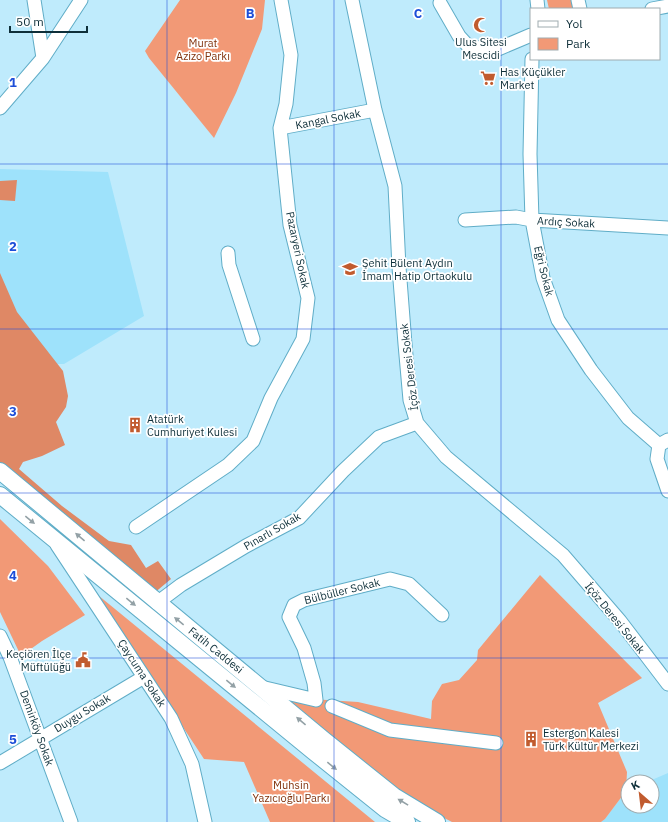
<svg xmlns="http://www.w3.org/2000/svg" width="668" height="822" font-family="'IBM Plex Sans',sans-serif">
<style>
.built{fill:#9ee2fb}
.green{fill:#f29976}
.forest{fill:#df8865}
.lines{fill:none;stroke-linecap:round;stroke-linejoin:round}
.minor-casing{stroke:#60adc7;stroke-width:15}
.major-casing{stroke:#60adc7;stroke-width:18}
.minor{stroke:#fff;stroke-width:13}
.major{stroke:#fff;stroke-width:16}
.oneway{fill:#93a1a6}
.grid{fill:none;stroke:#1d4ed8;stroke-width:1;stroke-opacity:0.55}
.labels{text-anchor:middle;dominant-baseline:central;stroke-width:3.5;stroke-linejoin:round;paint-order:stroke}
.poi-label{font-size:11px;fill:#0e2f39;stroke:#fff;text-anchor:start}
.park-label{font-size:11px;fill:#82330d;stroke:#fff}
.street-label{font-size:11px;fill:#0e2f39;stroke:#fff}
.grid-label{font-size:13px;text-anchor:middle;font-weight:bold;fill:#1d4ed8;stroke:#fff;stroke-width:3.5;stroke-linejoin:round;paint-order:stroke}
</style>
<rect width="100%" height="100%" fill="#bfebfc"/>
<path class="built" d="M0,169l108,3 36,144 -80,48h-24l-40,-67z
M668,773v49h-67l4,-3 21,-28 2,-1v16h24v-24h-5z"/>
<path class="green" d="M180,0h85l-3,29 -26,64 -22,45 -65,-80 -4,-7z
M547,0h24l3,9h-25z
M0,519l48,47 37,49 -43,26 -21,15 -21,-44z
M540,575l102,103 -44,25 29,69 -1,19 -21,28 -4,3h-149l-56,-29 -116,-96 78,5 73,17 1,-18 10,-17 17,-4 18,-20 1,-10z
M93,591l282,231h-105l-26,-60 -40,-3z"/>
<path class="forest" d="M17,180l-2,21 -15,-1v-19z
M0,273l17,39 46,59 5,25 -2,11 -10,15 9,23 -23,11 -19,6 -4,7 43,37 47,35 22,4 15,23 12,-7 13,18 -18,15 -153,-130z"/>
<g class="lines">
<g class="minor-casing">
<path id="minor" d="M34,0l9,58
M352,0l23,110 20,76 4,81 6,77 5,56 7,23 29,34 117,98 57,66 48,63
M537,0l1,9
M578,0l2,9
M440,3l19,33 10,11 29,2 33,-14
M652,9l16,-3
M532,59l-2,95 2,66 11,58 15,42 33,50 37,48 31,27
M0,108l43,-50 38,-58
M280,128l95,-18
M465,220l51,-3 16,3 136,8
M228,253l1,12 24,74
M668,440l-9,5 -2,14 11,32
M136,527l92,-62 25,-24 18,-43 32,-59 5,-41 -18,-73 -10,-97 6,-24 5,-49 -10,-55
M57,545l114,173 21,46 13,58
M157,603l24,-18 65,-39 53,-28 44,-47 36,-34 38,-14
M0,636l10,21 61,165
M261,687l55,13 -2,-17 -10,-35 -15,-31 5,-12 10,-5 86,-21 19,5 33,31
M332,706l58,24 106,13
M0,763l144,-86"/>
</g>
<g class="major-casing">
<path id="major" d="M0,471l324,269 70,56 43,26
M0,495l314,257 71,57 22,13"/>
</g>
<use href="#minor" class="minor"/>
<use href="#major" class="major"/>
</g>
<defs><path id="oneway-solid" d="M-6-.8H1V-3.2L6.5 0L1 3.2V.8H-6Z"/></defs>
<g class="oneway">
<use href="#oneway-solid" transform="translate(30 520) rotate(39)"/>
<use href="#oneway-solid" transform="translate(80 537) rotate(-140)"/>
<use href="#oneway-solid" transform="translate(131 602) rotate(39)"/>
<use href="#oneway-solid" transform="translate(179 621) rotate(-141)"/>
<use href="#oneway-solid" transform="translate(231 684) rotate(39)"/>
<use href="#oneway-solid" transform="translate(301 721) rotate(-140)"/>
<use href="#oneway-solid" transform="translate(332 766) rotate(39)"/>
<use href="#oneway-solid" transform="translate(403 802) rotate(-149)"/>
</g>
<path class="grid" d="M167,0v822M334,0v822M501,0v822M0,164h668M0,329h668M0,493h668M0,658h668"/>
<defs>
<g id="mosque-bare" transform="scale(1.2)"><path d="M3.5-4.9A6 6 0 1 0 3.5 4.9A5 5 0 1 1 3.5-4.9Z" fill="#c15b2e" stroke="#fff" stroke-width="2.5" paint-order="stroke"/></g>
<g id="supermarket-bare" transform="scale(1.2)"><path d="M-6-5.5h2.5l.6 2H6L4.5 2H-2.5L-4.4-4H-6ZM-1.5 3.2a1.3 1.3 0 1 0 .1 0ZM3 3.2a1.3 1.3 0 1 0 .1 0Z" fill="#c15b2e" stroke="#fff" stroke-width="2.5" paint-order="stroke"/></g>
<g id="school-bare" transform="scale(1.2)"><path d="M0-5L7-2L0 1L-7-2ZM-4 1L0 2.5L4 1V4Q0 6-4 4Z" fill="#c15b2e" stroke="#fff" stroke-width="2.5" paint-order="stroke"/></g>
<g id="building-bare" transform="scale(1.2)"><path d="M-4-6H4V6H1V3H-1V6H-4ZM-2.5-4.3h1.7v1.8h-1.7ZM.8-4.3h1.7v1.8H.8ZM-2.5-1h1.7V.8h-1.7ZM.8-1h1.7V.8H.8Z" fill="#c15b2e" stroke="#fff" stroke-width="2.5" paint-order="stroke"/></g>
<g id="civic-bare" transform="scale(1.2)"><path d="M-.6-6.5H3V-4.5H.6V-3L4-1V1h2V6H-6V1h2V-1L-.6-3ZM-1.2 2.5V6h2.4V2.5Z" fill="#c15b2e" stroke="#fff" stroke-width="2.5" paint-order="stroke"/></g>
</defs>
<g fill-rule="evenodd">
<use href="#mosque-bare" x="481" y="25"/>
<use href="#supermarket-bare" x="488" y="78"/>
<use href="#school-bare" x="350" y="269"/>
<use href="#building-bare" x="135" y="425"/>
<use href="#civic-bare" x="83" y="660"/>
<use href="#building-bare" x="531" y="739"/>
</g>
<g class="labels">
<g class="poi-label">
<text x="481" y="42" text-anchor="middle">Ulus Sitesi<tspan x="481" dy="13">Mescidi</tspan></text>
<text x="500" y="72">Has Küçükler<tspan x="500" dy="13">Market</tspan></text>
<text x="362" y="263">Şehit Bülent Aydın<tspan x="362" dy="13">İmam Hatip Ortaokulu</tspan></text>
<text x="147" y="419">Atatürk<tspan x="147" dy="13">Cumhuriyet Kulesi</tspan></text>
<text x="71" y="654" text-anchor="end">Keçiören İlçe<tspan x="71" dy="13">Müftülüğü</tspan></text>
<text x="543" y="733">Estergon Kalesi<tspan x="543" dy="13">Türk Kültür Merkezi</tspan></text>
</g>
<g class="park-label">
<text x="203" y="43">Murat<tspan x="203" dy="13">Azizo Parkı</tspan></text>
<text x="291" y="785">Muhsin<tspan x="291" dy="13">Yazıcıoğlu Parkı</tspan></text>
</g>
<g class="street-label">
<text transform="translate(328 119) rotate(-11)">Kangal Sokak</text>
<text transform="translate(566 222) rotate(3)">Ardıç Sokak</text>
<text transform="translate(298 250) rotate(78)">Pazaryeri Sokak</text>
<text transform="translate(544 271) rotate(76)">Eğri Sokak</text>
<text transform="translate(409 367) rotate(-97)">İçöz Deresi Sokak</text>
<text transform="translate(272 531) rotate(-30)">Pınarlı Sokak</text>
<text transform="translate(342 591) rotate(-14)">Bülbüller Sokak</text>
<text transform="translate(615 618) rotate(51)">İçöz Deresi Sokak</text>
<text transform="translate(216 650) rotate(39)">Fatih Caddesi</text>
<text transform="translate(142 673) rotate(57)">Çaycuma Sokak</text>
<text transform="translate(82 713) rotate(-31)">Duygu Sokak</text>
<text transform="translate(37 728) rotate(70)">Demirköy Sokak</text>
</g>
</g>
<g class="grid-label">
<text x="250" y="18">B</text>
<text x="418" y="18">C</text>
<text x="13" y="87">1</text>
<text x="13" y="251">2</text>
<text x="13" y="416">3</text>
<text x="13" y="580">4</text>
<text x="13" y="744">5</text>
</g>
<rect x="530" y="8" width="130" height="52" fill="#ffffff" stroke="#9facb0"/>
<rect x="538" y="21" width="20" height="6" fill="#ffffff" stroke="#9facb0"/>
<text x="566" y="28" font-size="12" fill="#0e2f39">Yol</text>
<rect x="538" y="38" width="20" height="12" fill="#f29976" stroke="#9facb0"/>
<text x="566" y="48" font-size="12" fill="#0e2f39">Park</text>
<g transform="translate(640 794) rotate(332)"><circle r="19" fill="#ffffff" stroke="#9facb0"/>
<path d="M0-3L7 15L0 10L-7 15Z" fill="#c15b2e"/>
<text y="-6" font-size="11" font-weight="bold" text-anchor="middle" fill="#0e2f39">K</text>
</g>
<path d="M10 26v6h77v-6" fill="none" stroke="#0e2f39" stroke-width="2"/>
<text x="16" y="26" font-size="12" fill="#0e2f39" stroke="#ffffff" stroke-width="3" paint-order="stroke">50 m</text>
</svg>
